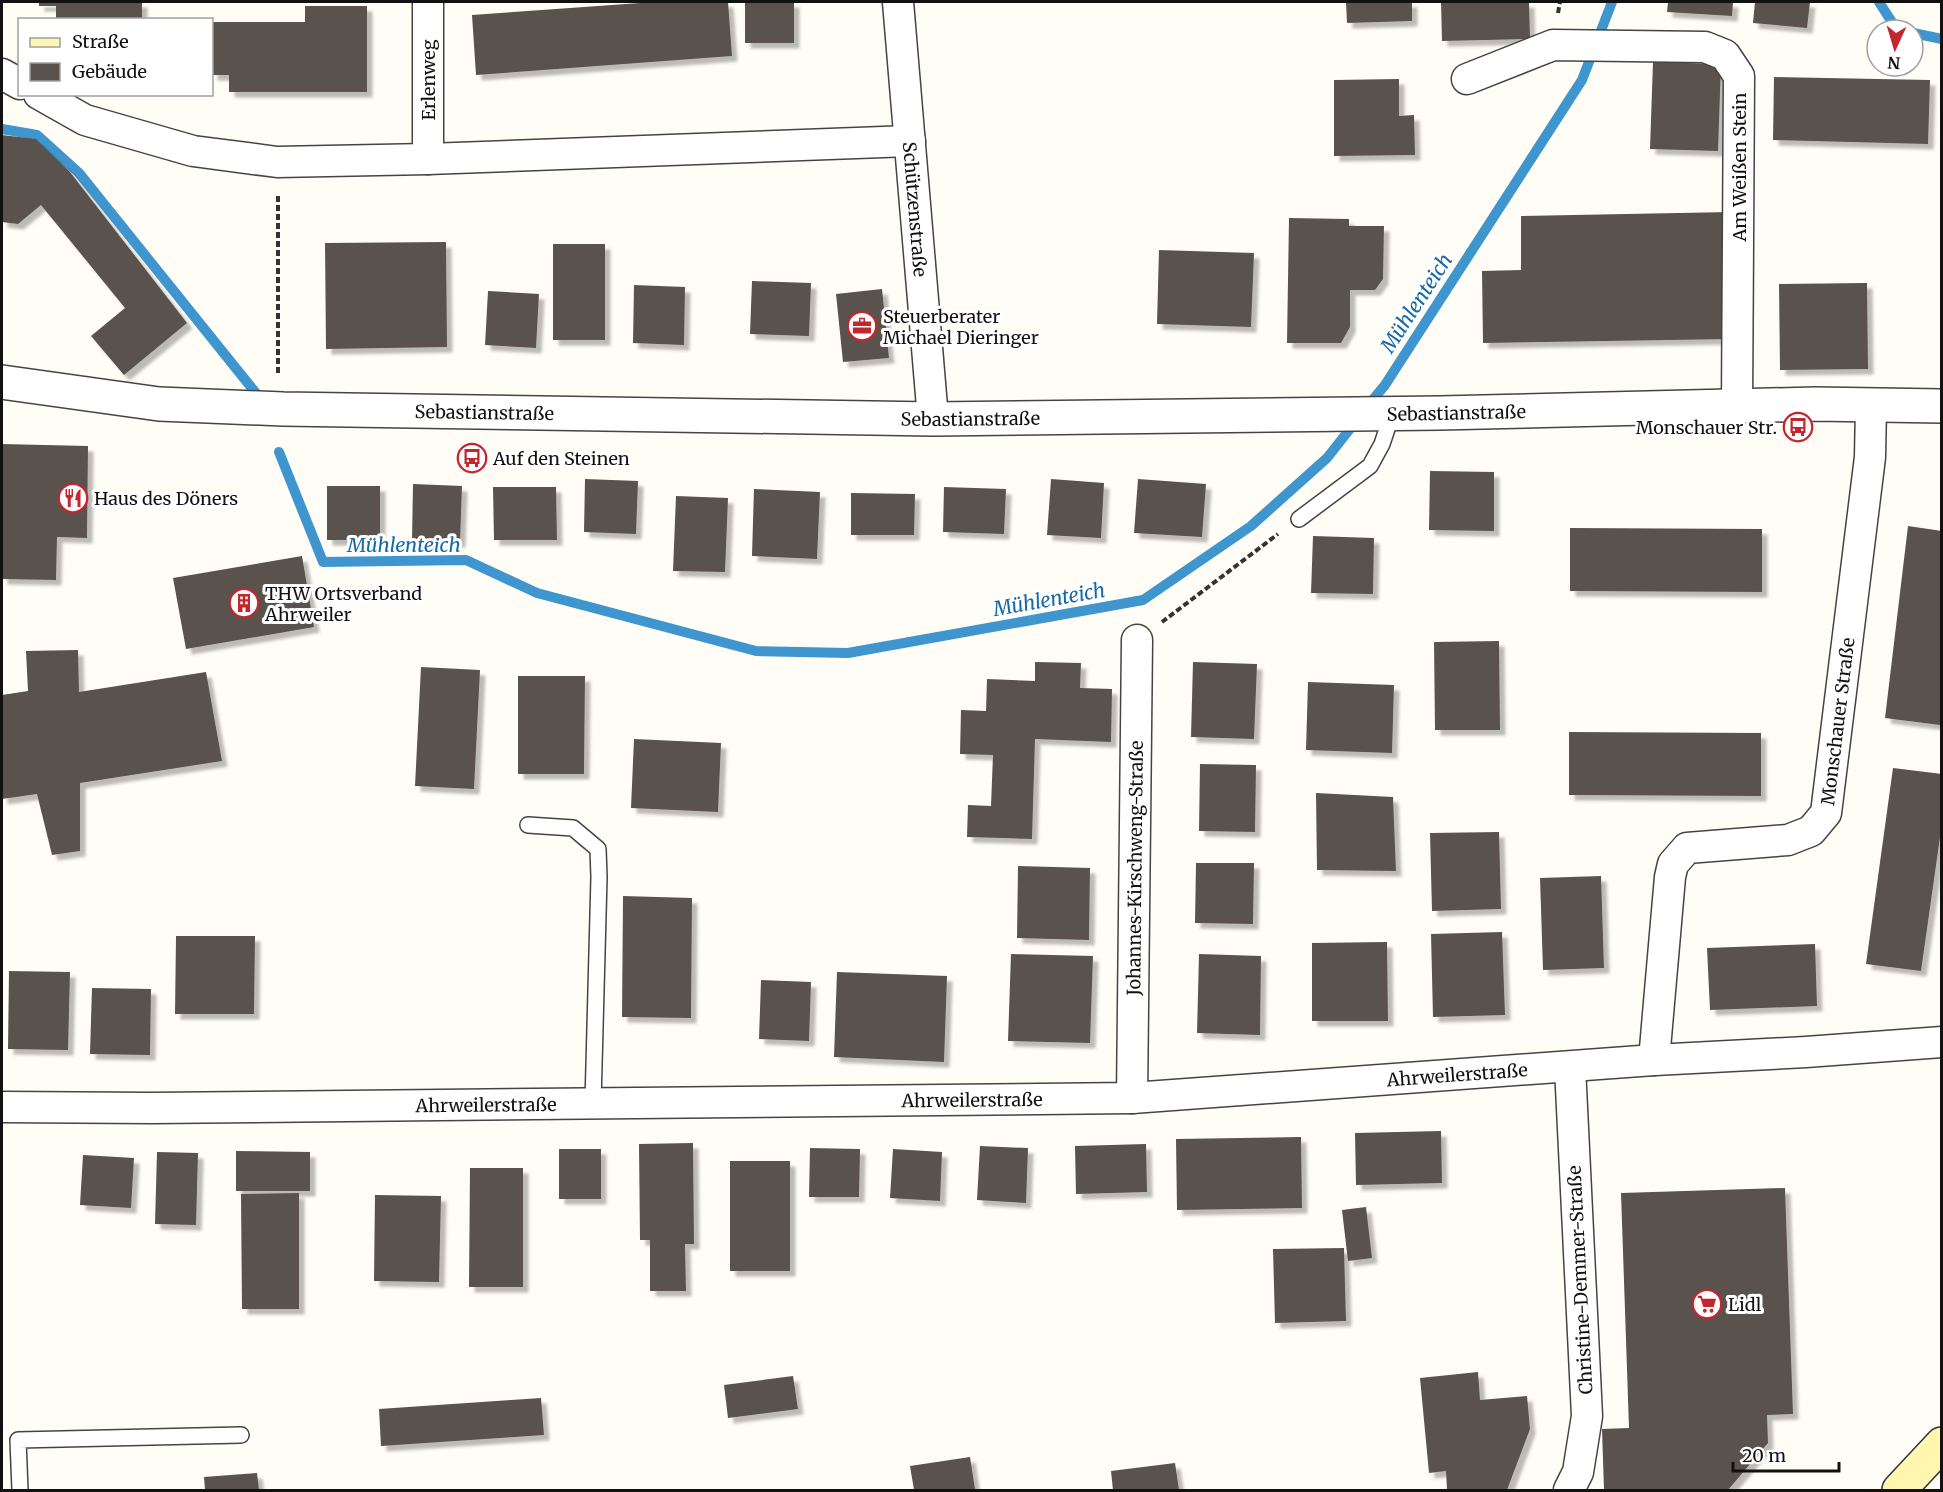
<svg xmlns="http://www.w3.org/2000/svg" width="1943" height="1492" font-family="Merriweather,serif">
<style>
.lines{fill:none;stroke-linecap:round;stroke-linejoin:round}
.stream{stroke:#3f96cf;stroke-width:10}
.building{fill:#5a524d;filter:url(#shadow)}
.service-casing{stroke:#444;stroke-width:18}
.minor-casing{stroke:#444;stroke-width:33}
.tertiary-casing{stroke:#444;stroke-width:36}
.secondary-casing{stroke:#333;stroke-width:36}
.path{stroke:#333;stroke-width:4;stroke-dasharray:6 3;stroke-linecap:butt}
.service{stroke:#fff;stroke-width:15}
.minor{stroke:#fff;stroke-width:30}
.tertiary{stroke:#fff;stroke-width:33}
.secondary{stroke:#fff6b0;stroke-width:33}
.labels{text-anchor:middle;dominant-baseline:central;stroke-width:6;stroke-linejoin:round;paint-order:stroke}
.street-label{font-size:18px;fill:#111;stroke:#fff}
.poi-label{font-size:18px;fill:#111;stroke:#fff;text-anchor:start}
.water-label{font-size:20px;font-style:italic;fill:#1768a6;stroke:#fff}
</style>
<defs>
<filter id="shadow"><feDropShadow dx="5.5" dy="5.5" stdDeviation="1.5" flood-color="#0004"/></filter>
</defs>
<rect width="100%" height="100%" fill="#fffdf5"/>
<g class="lines">
<path class="stream" d="M1879,2l18,28
M1913,33l29,6
M2,129l35,6 42,38 176,219
M1366,408l19,-23 197,-305 30,-78
M279,452l44,110 143,-2 71,33 219,58 92,2 295,-53 108,-74 76,-68 30,-38"/>
</g>
<path class="building" d="M39,2h103v18h-86v-14h-17z
M654,2h74l4,54 -256,19 -4,-60z
M745,2h49v41h-49z
M1346,2h66v19l-65,2z
M1441,2h88l1,37 -88,2z
M1668,2h65l-1,14 -65,-4z
M1755,2h55l-3,26 -54,-5z
M305,6h62v86h-138v-17h-17v-53h93z
M1653,62l68,2 -3,87 -68,-2z
M1774,77l156,3 -2,64 -155,-4z
M1399,79v37l15,-1 1,40 -81,1v-76z
M2,135l34,4 34,33 117,151 -63,52 -33,-39 34,-28 -84,-103 -23,19 -16,-2z
M1731,212l1,127 -249,4 -1,-72 39,-1v-54z
M1289,218l60,1v7h35l-1,53 -8,11h-25v37l-9,16h-54z
M446,242l1,105 -121,2 -1,-106z
M553,244h52v96h-52z
M1159,250l95,3 -3,74 -94,-3z
M752,281l59,2 -2,53 -59,-2z
M1867,283l1,86 -88,1 -1,-86z
M634,285l51,2 -1,58 -51,-2z
M882,289l7,69 -46,4 -7,-68z
M488,291l51,3 -3,54 -51,-3z
M2,444l86,2 -1,92 -30,-1 -1,43 -54,-1z
M1430,471l64,1v59l-65,-1z
M585,479l53,2 -2,53 -52,-2z
M1051,479l53,4 -3,55 -54,-3z
M1138,479l68,5 -4,53 -68,-4z
M413,484l49,2 -2,56 -48,-1z
M327,486h53v54h-53z
M493,487h63l1,53h-63z
M944,487l62,2 -2,45 -61,-2z
M754,489l66,3 -3,67 -65,-3z
M851,493l64,1 -1,41h-63z
M676,496l52,2 -3,74 -52,-1z
M1908,526l34,5v182l-2,12 -55,-7z
M1570,528l192,1v63l-192,-1z
M1313,536l61,2 -1,56 -62,-1z
M302,556l12,71 -128,22 -13,-71z
M1499,641l1,89h-65l-1,-88z
M78,650l1,42 127,-20 16,89 -142,22v68l-28,4 -15,-61 -35,5v-104l26,-4 -2,-40z
M1035,662l46,1 -1,25 32,1 -1,53 -76,-3 -3,100 -65,-2 1,-32 23,1 2,-51 -33,-1 1,-44 25,1 1,-32 48,2z
M1193,662l64,2 -3,75 -63,-2z
M421,667l59,3 -6,119 -59,-3z
M518,676h67l-1,98h-66z
M1308,682l86,3 -2,68 -86,-3z
M1569,732l192,1v63l-192,-1z
M634,739l87,4 -3,69 -87,-4z
M1200,764l56,1 -1,67 -56,-1z
M1893,768l49,6v49l-21,148 -55,-7z
M1316,793l77,4 3,74 -79,-1z
M1499,832l2,77 -69,2 -2,-78z
M1196,863h58l-1,61 -58,-1z
M1018,866l72,2 -1,72 -72,-2z
M1601,876l3,92 -61,2 -3,-92z
M623,896l69,2 -1,120 -69,-1z
M1502,932l3,83 -72,2 -2,-83z
M176,936h79l-1,78h-79z
M1387,942l1,79h-76v-78z
M1815,944l2,62 -107,4 -3,-62z
M1011,954l82,2 -3,87 -82,-2z
M1199,954l62,2 -1,79 -63,-2z
M9,971l61,1 -2,78 -60,-1z
M837,972l110,4 -3,86 -110,-5z
M761,980l50,2 -2,59 -50,-2z
M92,988l59,1 -1,66 -60,-1z
M1441,1131l1,52 -86,2 -1,-52z
M1301,1137l1,71 -125,2 -1,-71z
M693,1143l1,101h-9l1,47h-36v-51h-10l-1,-96z
M1146,1144l1,48 -71,2 -1,-48z
M980,1146l48,2 -2,55 -49,-3z
M810,1148l50,1 -1,48h-50z
M559,1149h42v50h-42z
M893,1149l49,3 -2,49 -50,-3z
M236,1151l74,1v39h-74z
M157,1152l41,1 -2,72 -41,-1z
M83,1155l51,3 -3,50 -51,-3z
M730,1161h60v110h-60z
M470,1168h53v119h-54z
M1785,1188l8,226 -26,1 1,28 -40,47h-124l-2,-61 27,-1 -8,-235z
M299,1193v116h-57l-1,-115z
M375,1195l66,1 -2,86 -65,-1z
M1366,1207l6,51 -24,3 -6,-51z
M1344,1248l2,73 -71,2 -2,-74z
M1478,1372l2,28 47,-4 3,33 -23,61h-60l-1,-19 -17,2 -9,-95z
M793,1376l5,33 -70,9 -4,-33z
M541,1398l3,37 -163,11 -2,-37z
M970,1457l5,32 -61,1 -4,-24z
M1175,1463l4,27h-66l-2,-19z
M257,1473l2,17h-54l-1,-13z"/>
<g class="lines">
<g class="service-casing">
<path id="service" d="M1299,519l71,-53 12,-22 10,-30
M528,825l45,3 25,21 1,28 -6,226
M20,1490l-2,-50 223,-5"/>
</g>
<g class="minor-casing">
<g id="minor">
<path d="M428,2v157"/>
<path id="s1" d="M898,2l35,417"/>
<path d="M2,74l18,10"/>
<path d="M1467,79l86,-34 152,2 20,8 14,21 -2,330"/>
<path d="M39,94l46,26 108,31 84,11 151,-3 482,-18"/>
<path id="s2" d="M1654,1060l16,-183 3,-13 14,-16 101,-8 23,-9 15,-18 44,-356 1,-51"/>
<path id="s3" d="M1132,1098l5,-458"/>
<path id="s4" d="M2,1107l150,1 980,-10 522,-38 152,-8 136,-10"/>
<path d="M1569,1490l9,-18 9,-56 -17,-349"/>
</g>
</g>
<g class="tertiary-casing">
<g id="tertiary">
<path id="s5" d="M2,382l157,22 124,5 650,10 507,-6 375,-9 127,2"/>
</g>
</g>
<g class="secondary-casing">
<path id="secondary" d="M1899,1490l43,-46"/>
</g>
<path class="path" d="M1558,13l2,-11
M278,196v178
M1162,622l116,-88"/>
<use href="#service" class="service"/>
<use href="#minor" class="minor"/>
<use href="#tertiary" class="tertiary"/>
<use href="#secondary" class="secondary"/>
</g>
<defs>
<g id="office-ring" transform="scale(1.5)"><circle r="9.5" fill="#fff" stroke="#c4262e" stroke-width="1.5"/><path d="M-6-3h4V-5.5h4V-3h4V5H-6ZM-1-4.5V-3h2v-1.5ZM-6 0V1H6V0Z" fill="#c4262e"/></g>
<g id="bus-ring" transform="scale(1.5)"><circle r="9.5" fill="#fff" stroke="#c4262e" stroke-width="1.5"/><path d="M-5-6H5V4H4V6H2V4H-2V6H-4V4H-5ZM-3.5-4V0h7V-4ZM-3.5 1.2v1.5H-2V1.2ZM2 1.2v1.5H3.5V1.2Z" fill="#c4262e"/></g>
<g id="restaurant-ring" transform="scale(1.5)"><circle r="9.5" fill="#fff" stroke="#c4262e" stroke-width="1.5"/><path d="M-5-6h1v4h1v-4h1v4h1v-4h1v5L-1.5 .5V6h-2V.5L-5-1ZM5-6V6H3V1.5H1.5Q1.5-4 5-6Z" fill="#c4262e"/></g>
<g id="building-ring" transform="scale(1.5)"><circle r="9.5" fill="#fff" stroke="#c4262e" stroke-width="1.5"/><path d="M-4-6H4V6H1V3H-1V6H-4ZM-2.5-4.3h1.7v1.8h-1.7ZM.8-4.3h1.7v1.8H.8ZM-2.5-1h1.7V.8h-1.7ZM.8-1h1.7V.8H.8Z" fill="#c4262e"/></g>
<g id="supermarket-ring" transform="scale(1.5)"><circle r="9.5" fill="#fff" stroke="#c4262e" stroke-width="1.5"/><path d="M-6-5.5h2.5l.6 2H6L4.5 2H-2.5L-4.4-4H-6ZM-1.5 3.2a1.3 1.3 0 1 0 .1 0ZM3 3.2a1.3 1.3 0 1 0 .1 0Z" fill="#c4262e"/></g>
</defs>
<g fill-rule="evenodd">
<use href="#office-ring" x="862" y="326"/>
<use href="#bus-ring" x="1798" y="427"/>
<use href="#bus-ring" x="472" y="458"/>
<use href="#restaurant-ring" x="73" y="498"/>
<use href="#building-ring" x="244" y="603"/>
<use href="#supermarket-ring" x="1707" y="1304"/>
</g>
<g class="labels">
<g class="street-label">
<text transform="translate(428 80) rotate(-90)">Erlenweg</text>
<text transform="translate(1739 167) rotate(-90)">Am Weißen Stein</text>
<text stroke="none"><textPath href="#s1" startOffset="208">Schützenstraße</textPath></text>
<text stroke="none"><textPath href="#s5" startOffset="484">Sebastianstraße</textPath></text>
<text stroke="none"><textPath href="#s5" startOffset="1456">Sebastianstraße</textPath></text>
<text stroke="none"><textPath href="#s5" startOffset="970">Sebastianstraße</textPath></text>
<text stroke="none"><textPath href="#s2" startOffset="460">Monschauer Straße</textPath></text>
<text stroke="none"><textPath href="#s3" startOffset="230">Johannes-Kirschweng-Straße</textPath></text>
<text stroke="none"><textPath href="#s4" startOffset="1456">Ahrweilerstraße</textPath></text>
<text stroke="none"><textPath href="#s4" startOffset="970">Ahrweilerstraße</textPath></text>
<text stroke="none"><textPath href="#s4" startOffset="484">Ahrweilerstraße</textPath></text>
<text transform="translate(1580 1280) rotate(-93)">Christine-Demmer-Straße</text>
</g>
<g class="poi-label">
<text x="883" y="316">Steuerberater<tspan x="883" dy="21">Michael Dieringer</tspan></text>
<text x="1777" y="427" text-anchor="end">Monschauer Str.</text>
<text x="493" y="458">Auf den Steinen</text>
<text x="94" y="498">Haus des Döners</text>
<text x="265" y="593">THW Ortsverband<tspan x="265" dy="21">Ahrweiler</tspan></text>
<text x="1728" y="1304">Lidl</text>
</g>
<g class="water-label">
<text transform="translate(1416 303) rotate(-57)">Mühlenteich</text>
<text x="404" y="544">Mühlenteich</text>
<text transform="translate(1049 599) rotate(-10)">Mühlenteich</text>
</g>
</g>
<rect width="1943" height="1492" fill="none" stroke="#111111" stroke-width="6"/>
<rect x="18" y="18" width="195" height="78" fill="#ffffff" stroke="#a0a0a0" stroke-width="1.5"/>
<rect x="30" y="38" width="30" height="9" fill="#fff6b0" stroke="#a0a0a0" stroke-width="1.5"/>
<text x="72" y="48" font-size="18" fill="#111111">Straße</text>
<rect x="30" y="63" width="30" height="18" fill="#5a524d" stroke="#a0a0a0" stroke-width="1.5"/>
<text x="72" y="78" font-size="18" fill="#111111">Gebäude</text>
<g transform="translate(1895 48) rotate(184)"><circle r="28" fill="#ffffff" stroke="#a0a0a0" stroke-width="1.5"/>
<path d="M0-4.5L10 22L0 15L-10 22Z" fill="#c4262e"/>
<text y="-9" font-size="16" font-weight="bold" text-anchor="middle" fill="#111111">N</text>
</g>
<path d="M1733 1462v9h106v-9" fill="none" stroke="#111111" stroke-width="3"/>
<text x="1742" y="1462" font-size="18" fill="#111111" stroke="#ffffff" stroke-width="4.5" paint-order="stroke">20 m</text>
</svg>
